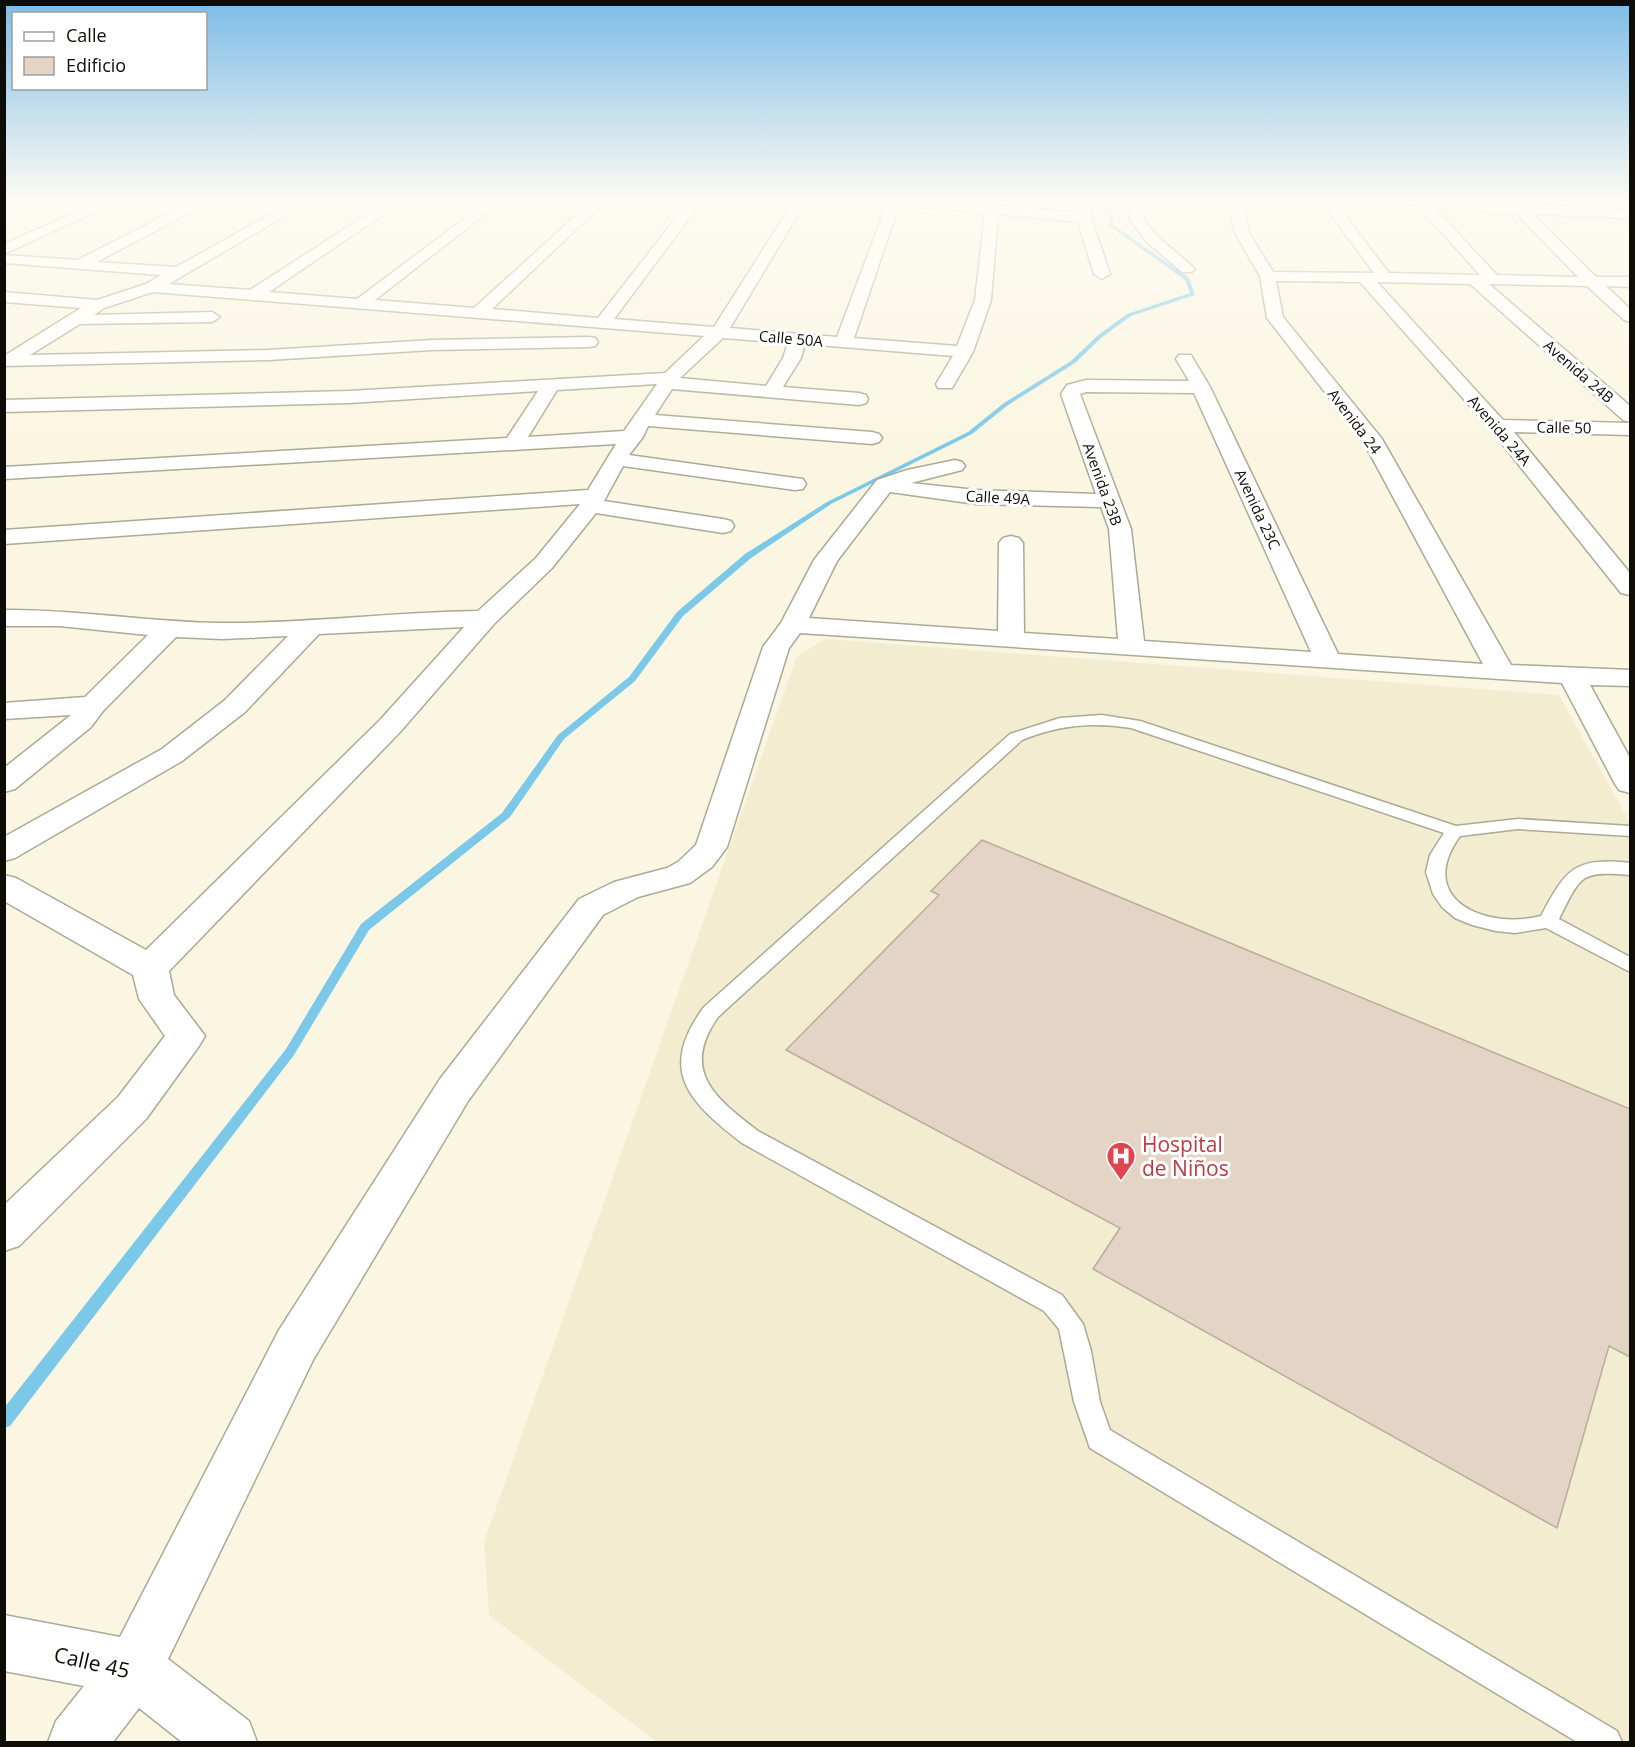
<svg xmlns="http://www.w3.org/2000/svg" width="1635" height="1747" font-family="'Open Sans',sans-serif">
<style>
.built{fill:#f2ecd0}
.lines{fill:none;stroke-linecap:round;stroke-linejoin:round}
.stream{fill:#7cc8e9;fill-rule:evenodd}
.building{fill:#e4d4c5;stroke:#bbac9d;stroke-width:1.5}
.service-casing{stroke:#ada996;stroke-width:3}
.minor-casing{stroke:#ada996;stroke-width:3}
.service{fill:#fff;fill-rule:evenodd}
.minor{fill:#fff;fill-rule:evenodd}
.labels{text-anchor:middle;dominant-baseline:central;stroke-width:6;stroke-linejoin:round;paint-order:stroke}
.far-street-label{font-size:15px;fill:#0e0c06;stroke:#fff}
.near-health-label{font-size:21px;fill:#be3a42;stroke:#fff;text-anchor:start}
.near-street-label{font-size:21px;fill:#0e0c06;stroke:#fff}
</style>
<rect width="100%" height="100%" fill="#faf6e1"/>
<path class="built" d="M826,639l733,56 71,128v919h-973l-168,-127 -5,-73 313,-886z"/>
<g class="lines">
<path class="stream" d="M1109,201h5l-7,5 7,9 -2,9 77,54 6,17 -64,21 -30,22 -26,25 -67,42 -36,29 -141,70 -80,54 -68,58 -48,65 -71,58 -54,78 -141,113 -75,125 -284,371 -6,2v-20l282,-359 75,-125 141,-111 56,-78 71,-58 48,-65 68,-58 82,-52 141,-70 36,-29 67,-42 26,-25 30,-22 63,-21 -5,-13 -77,-55 2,-10 -7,-9z"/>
</g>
<path class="building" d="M982,840l648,269v248l-21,-11 -52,182 -464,-259 27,-41 -334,-178 153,-155 -8,-4z"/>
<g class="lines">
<g class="service-casing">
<path id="service" d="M1102,715l38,6 316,105 62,-7 112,7v10l-112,-7 -58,7c-46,64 26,94 81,80 25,-47 33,-59 89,-53v12c-50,-4 -49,0 -71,44l71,38v15l-84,-44 -31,5 -19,-2 -24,-6 -17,-7 -13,-11 -9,-13 -7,-22 4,-17 14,-22 -313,-105c-39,-6 -72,-3 -109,12l-304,277c-38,54 -3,81 40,114l304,164 21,29 8,27 9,51 10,28 507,301 5,11h-45l-487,-294 -16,-46 -15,-73 -15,-18 -302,-168c-53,-41 -85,-72 -38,-136l306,-273 50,-16z"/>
</g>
<g class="minor-casing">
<path id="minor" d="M8,201h18l-22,10v-9z
M101,201h17l-114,53v-10z
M194,201h17l-114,61 79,5 119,-66h15l-141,83 81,6 138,-89h15l-134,91 88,7 131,-98h14l-127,99 99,8 118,-107h14l-114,108 106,9 91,-117h13l-88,118 100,8 80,-126h12l-76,127 107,9 51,-136h49l49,4 1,-4h12v5l79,7 1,-12h12v17l19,56 -8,5 -8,-5 -16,-52 -80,-8 -7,86 -18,52 -21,36h-14l-2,-4 17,-28 -148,-12 -4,14 -18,29 76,6 7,2 2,4 -2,4 -7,2 -187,-16 -17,26 217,17 7,2 3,4 -3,4 -7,2 -224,-18 -5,11 -14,18 166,23 8,1 3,5 -3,5 -8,1 -172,-24 -19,35 119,18 8,2 3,5 -3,5 -8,2 -127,-20 -44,55 -58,56 -94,108 -231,239 5,24 31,41 -6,10 -53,73 -127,127 -15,5v-46l114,-108 47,-61 -26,-37 -6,-24 -129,-74v-26l12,3 130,72 234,-230 84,-93 -145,7 -74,78 -63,49 -167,97 -11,3v-24l158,-88 63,-49 63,-64 -66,3 -46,-2 -73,74 -12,16 -76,62 -11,3v-24l67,-53 -67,4v-16l81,-6 63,-62 -89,-9h-55v-16c72,-1 143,12 214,13 87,1 174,-11 260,-12l58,-53 44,-54 -576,40v-14l584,-40 28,-46 -612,35v-12l503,-29 31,-47 -189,12 -345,9v-12l345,-9 316,-18 39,-37 -551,-44 -49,16 -10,7 118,-3 8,5 -8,5 -132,2 -50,31 238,-5 164,-10 157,-3 6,1 3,4 -3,4 -6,1 -157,3 -164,10 -264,6v-10l77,-48 -77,-6v-10l93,8 49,-16 15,-9 -157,-12v-8l73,5zM899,205l86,8 -10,87 -18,46 -103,-8zM723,338l65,5 -5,15 -17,28 -86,-8zM657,384l-33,47 -96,6 29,-47z
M1137,201h12l-6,18 14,17 35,30 3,3 -3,3h-10l-35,-30 -18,-23z
M1228,201h14l7,32 24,39 101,1 -53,-72h13l55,72 91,2 -63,-70 -10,-1 -1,-3h53l171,9v8l-97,-4 63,63h34v10l-24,-1 24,23v13l-6,-2 -37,-34 -98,-2 141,122v16l-7,-2 -153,-136 -93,-2 126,138 127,3v12l-116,-3 116,141v22l-9,-2 -130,-163 -131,-148 -84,-1 7,36 99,122 129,226 119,5v16l-40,-1 40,73v35l-11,-3 -4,-6 -53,-101 -762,-50 -11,15 -62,199 -15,20 -22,16 -52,14 -35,18 -135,186 -155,259 -145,299 81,62 8,21h-75l-43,-34 -26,34h-65l8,-21 28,-35 -80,-15v-56l116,22 159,-307 161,-251 139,-180 35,-17 53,-14 11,-6 18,-17 67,-198 18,-24 33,-63 63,-80 30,-10 48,-10 7,2 3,4 -3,4 -51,13 65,7 120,4 -35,-100 6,-9 19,-5 103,1 -13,-22 3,-4h12l19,32 128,267 145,10 -120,-223 -96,-123 -7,-42 -25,-43zM1433,207l84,7 61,63 -81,-2zM1086,392l108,1 117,259 -167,-11 -13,-112 -51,-135zM890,492l86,12 125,3 8,22 9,110 -94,-6 -1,-90 -4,-5 -8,-2 -8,2 -4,5 -1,88 -189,-13 28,-57z"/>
</g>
<use href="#service" class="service"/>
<use href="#minor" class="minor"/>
</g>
<linearGradient id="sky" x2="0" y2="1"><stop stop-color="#7dbce8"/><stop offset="0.45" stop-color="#fdfbf2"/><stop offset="1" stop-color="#fdfbf2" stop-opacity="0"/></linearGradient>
<rect width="1635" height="445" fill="url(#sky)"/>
<defs>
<g id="hospital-pin" transform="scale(1.5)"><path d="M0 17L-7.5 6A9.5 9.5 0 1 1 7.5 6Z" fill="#e0444e" stroke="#fff"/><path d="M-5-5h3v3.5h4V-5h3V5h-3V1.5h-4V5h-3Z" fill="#fff"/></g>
</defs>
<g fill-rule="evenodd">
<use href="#hospital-pin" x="1121" y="1156"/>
</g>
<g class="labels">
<g class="far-street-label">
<text transform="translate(791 338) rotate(5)">Calle 50A</text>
<text transform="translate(1579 371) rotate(41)">Avenida 24B</text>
<text transform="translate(1355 421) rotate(53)">Avenida 24</text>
<text transform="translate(1564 427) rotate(1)">Calle 50</text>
<text transform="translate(1500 430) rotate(49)">Avenida 24A</text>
<text transform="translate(1103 484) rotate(70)">Avenida 23B</text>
<text transform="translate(998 497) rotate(3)">Calle 49A</text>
<text transform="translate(1258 509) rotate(65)">Avenida 23C</text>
</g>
<g class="near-health-label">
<text x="1142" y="1144">Hospital<tspan x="1142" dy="24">de Niños</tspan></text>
</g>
<g class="near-street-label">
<text transform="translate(92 1662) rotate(13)">Calle 45</text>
</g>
</g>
<rect width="1635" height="1747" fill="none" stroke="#0e0c06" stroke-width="12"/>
<rect x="12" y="12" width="195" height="78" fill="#ffffff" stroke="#9f9e9b" stroke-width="1.5"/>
<rect x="24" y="32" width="30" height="9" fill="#ffffff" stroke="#9f9e9b" stroke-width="1.5"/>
<text x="66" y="42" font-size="18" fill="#0e0c06">Calle</text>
<rect x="24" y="57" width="30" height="18" fill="#e4d4c5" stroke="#9f9e9b" stroke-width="1.5"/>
<text x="66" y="72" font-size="18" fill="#0e0c06">Edificio</text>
</svg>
